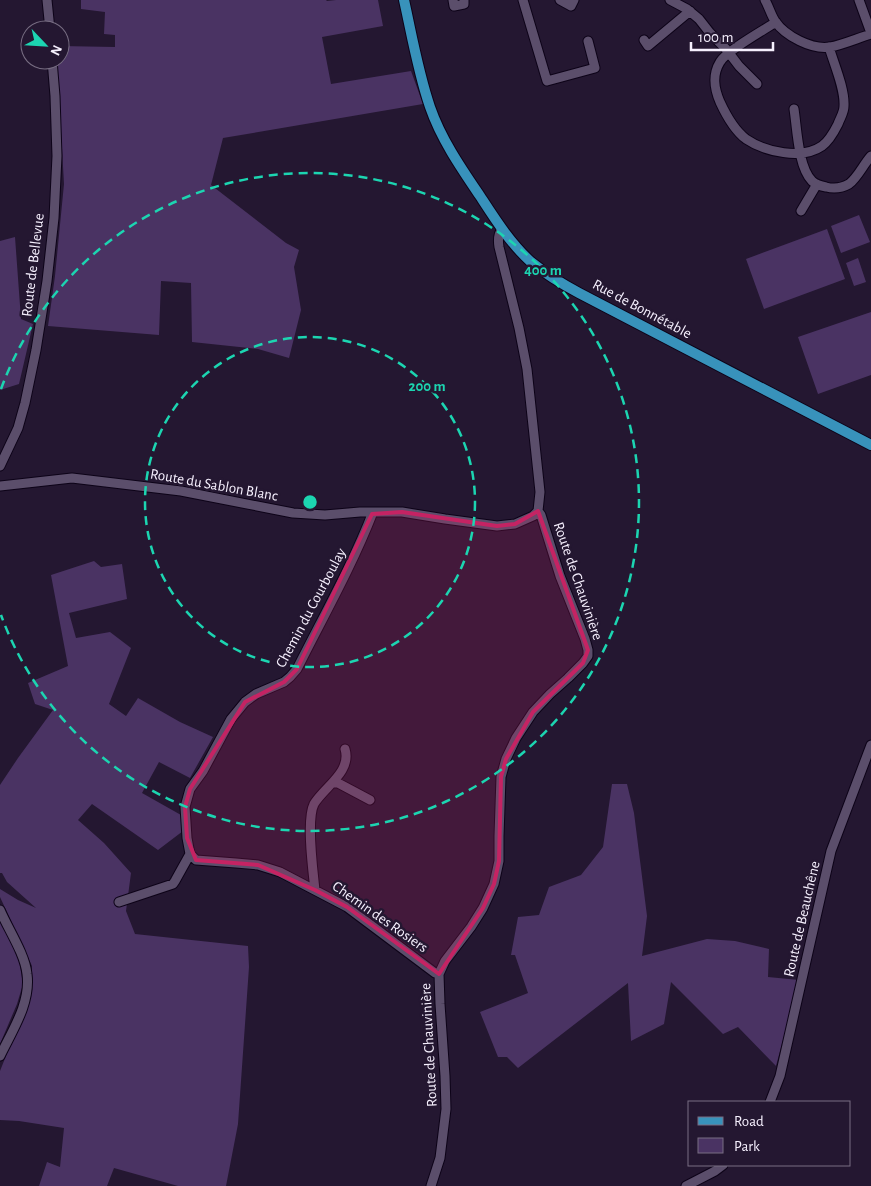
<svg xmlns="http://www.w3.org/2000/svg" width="871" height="1186" font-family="'Alegreya Sans',sans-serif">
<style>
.green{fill:#4a3363}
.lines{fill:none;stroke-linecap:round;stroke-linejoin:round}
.minor-casing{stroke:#0d0318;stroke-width:11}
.major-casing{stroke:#0d0318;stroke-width:12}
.minor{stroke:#5b4e6b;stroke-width:9}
.major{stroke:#3892bb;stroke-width:10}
.marked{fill:#c52363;fill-opacity:0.2;stroke:#c52363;stroke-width:4;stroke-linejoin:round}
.ring{fill:none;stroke:#1cd5b1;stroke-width:2.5;stroke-dasharray:9 6}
.labels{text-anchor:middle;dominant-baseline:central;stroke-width:5;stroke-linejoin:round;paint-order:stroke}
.street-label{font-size:15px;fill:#f6f0fe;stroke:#241731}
.centre{fill:#1cd5b1;stroke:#241731;stroke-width:2.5}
.ring-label{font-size:15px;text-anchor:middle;font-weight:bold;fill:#1cd5b1;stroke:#241731;stroke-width:5;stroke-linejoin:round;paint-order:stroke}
</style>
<rect width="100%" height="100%" fill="#241731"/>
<path class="green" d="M81,0h245l1,1 9,-1h42l5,26 -61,11 9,47 80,-13 12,33 -200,34 -12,47 75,58 13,7 -5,17 7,43 -12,48 -31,-9 -66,-7 -1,-59 -30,-2 -2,54 -111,-9 7,-50 9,-92 -7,-124h3v-14l55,1v-12l-11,-1 1,-22 -24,-3z
M859,215l11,27 -29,11 -10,-27z
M827,229l18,50 -81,30 -18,-50z
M15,237l6,82 12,5 -14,60 -19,6v-149z
M858,258l8,24 -12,4 -8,-23z
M871,312v63l-53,19 -20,-57z
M94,561l7,6 21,-3 5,35 -58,14 7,25 34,-6 21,16 -22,56 17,12 12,-18 42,24 33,15 -23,41 -31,-16 -17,31 39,22 2,16 -25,19 -66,-46 -14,16 26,23 27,30 -5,38 9,23 113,12 1,21 -11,157 -12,62h-48l-64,-18 -7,18h-68l8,-24 13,5 4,-39 -45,-7 -19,-1v-49l31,-78 1,-27 -32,-69v-8l18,11 18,8 -29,-26 -5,-9h-2v-88l18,-27 35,-48 -18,-6 -7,-21 40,-17 -17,-91z
M612,784h15l7,29 13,103 -5,40 65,-17 28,2 34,8 -1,28 31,3 -23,86 -38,-39 -15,7 -52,-52 -7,42 -33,17 -3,-58 -110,85 -11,-11h-9l-18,-45 48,-19 -13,-38h-4l7,-38 21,-2 10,-28 32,-12 22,-28z
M0,921l18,33 5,30 -6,20 -17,40z"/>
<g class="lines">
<g class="minor-casing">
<path id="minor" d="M47,0l3,30
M453,0l1,6 10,-2v-4
M523,0l24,81 48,-13 -7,-27
M560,0l11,6 3,-6
M670,0l17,9 12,10 11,14 16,16 13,17 18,18
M765,0c4,7 6,15 10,21 10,15 37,29 55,26 12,-2 28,-9 41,-13
M859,0l12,33
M776,22c-12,8 -50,29 -56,40 -8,13 -6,26 0,40 6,13 14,28 26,37 19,13 56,21 76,7 7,-5 12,-14 16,-22 2,-6 6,-11 6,-18 1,-17 -10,-42 -15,-59
M644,40l4,6 42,-35
M794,109c3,19 4,58 18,72 3,3 9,5 14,6 8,2 16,1 23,-3 9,-7 14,-19 22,-28
M801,211l16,-27
M0,466l18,-38 7,-25 11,-53 11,-69 7,-63 3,-62 -2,-60 -3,-36
M0,486l72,-8 109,13 112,22 32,2 35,-3h42l43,7 52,7 18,-2 18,-8 5,-5
M333,783h5l32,17
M190,854l6,6 40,3 22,2 22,7 67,35 88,66 4,1
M315,890c-2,-19 -9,-70 -1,-86 10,-17 38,-32 31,-55
M119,902l54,-18 2,-3 15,-27 -3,-16 -2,-31 5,-18 13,-18 28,-52 14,-17 11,-8 28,-12 6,-5 7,-8c26,-52 55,-103 76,-157
M0,910c8,19 25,44 27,64 4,29 -15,57 -27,82
M770,1102l10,-26 51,-225 40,-106
M431,1186l9,-28 6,-49 -1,-33 -5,-72 -1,-30 6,-13 26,-34 12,-19 11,-24 5,-23v-25l2,-59 5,-18 10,-21 17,-26 17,-18 18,-16 15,-15 5,-7v-6l-3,-11 -25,-63 -19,-61 -3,-4 2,-19 -13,-123 -8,-41 -20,-81c-1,-6 -1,-13 3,-18
M686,1186l29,-15 8,-6"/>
</g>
<g class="major-casing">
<path id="major" d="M404,0c8,36 14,72 26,107 11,32 31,61 50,89 15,23 30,47 51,66 15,12 31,22 48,31l292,152"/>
</g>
<use href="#minor" class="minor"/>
<use href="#major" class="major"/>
</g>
<path class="marked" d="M538,511l50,139 -5,13 -50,49 -27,47 -5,18 -2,84 -5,23 -11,24 -44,66 -92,-67 -32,-17 -57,-25 -62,-5 -9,-22 -2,-31 5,-18 55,-87 39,-20 13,-13 75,-155 30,-2 95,14 18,-2z"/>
<g class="ring">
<circle cx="310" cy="502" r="165"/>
<path d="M1 389A329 329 0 1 1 1 615"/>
</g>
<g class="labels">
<g class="street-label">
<text transform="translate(33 265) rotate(-83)">Route de Bellevue</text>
<text transform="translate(642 309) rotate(28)">Rue de Bonnétable</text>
<text transform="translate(214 485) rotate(10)">Route du Sablon Blanc</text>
<text transform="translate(578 581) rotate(71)">Route de Chauvinière</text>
<text transform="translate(311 608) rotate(-62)">Chemin du Courboulay</text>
<text transform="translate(380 917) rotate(35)">Chemin des Rosiers</text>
<text transform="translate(802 919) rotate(-77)">Route de Beauchêne</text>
<text transform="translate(429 1045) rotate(-93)">Route de Chauvinière</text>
</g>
</g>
<circle cx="310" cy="502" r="8" class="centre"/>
<g class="ring-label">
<text x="543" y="275">400 m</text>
<text x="427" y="391">200 m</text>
</g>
<rect x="688" y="1101" width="162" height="65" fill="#241731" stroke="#786e83"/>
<rect x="698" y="1117" width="25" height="8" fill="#3892bb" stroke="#786e83"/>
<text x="734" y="1126" font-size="15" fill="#f6f0fe">Road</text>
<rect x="698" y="1138" width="25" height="15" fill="#4a3363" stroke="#786e83"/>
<text x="734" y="1151" font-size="15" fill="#f6f0fe">Park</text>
<g transform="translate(45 45) rotate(115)"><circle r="24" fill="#241731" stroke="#786e83"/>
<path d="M0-4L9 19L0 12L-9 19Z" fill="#1cd5b1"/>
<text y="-8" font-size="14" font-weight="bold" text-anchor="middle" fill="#f6f0fe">N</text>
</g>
<path d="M691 42v8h82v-8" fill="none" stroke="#f6f0fe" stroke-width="2.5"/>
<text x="698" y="42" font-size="15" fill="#f6f0fe" stroke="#241731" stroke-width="4" paint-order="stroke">100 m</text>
</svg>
